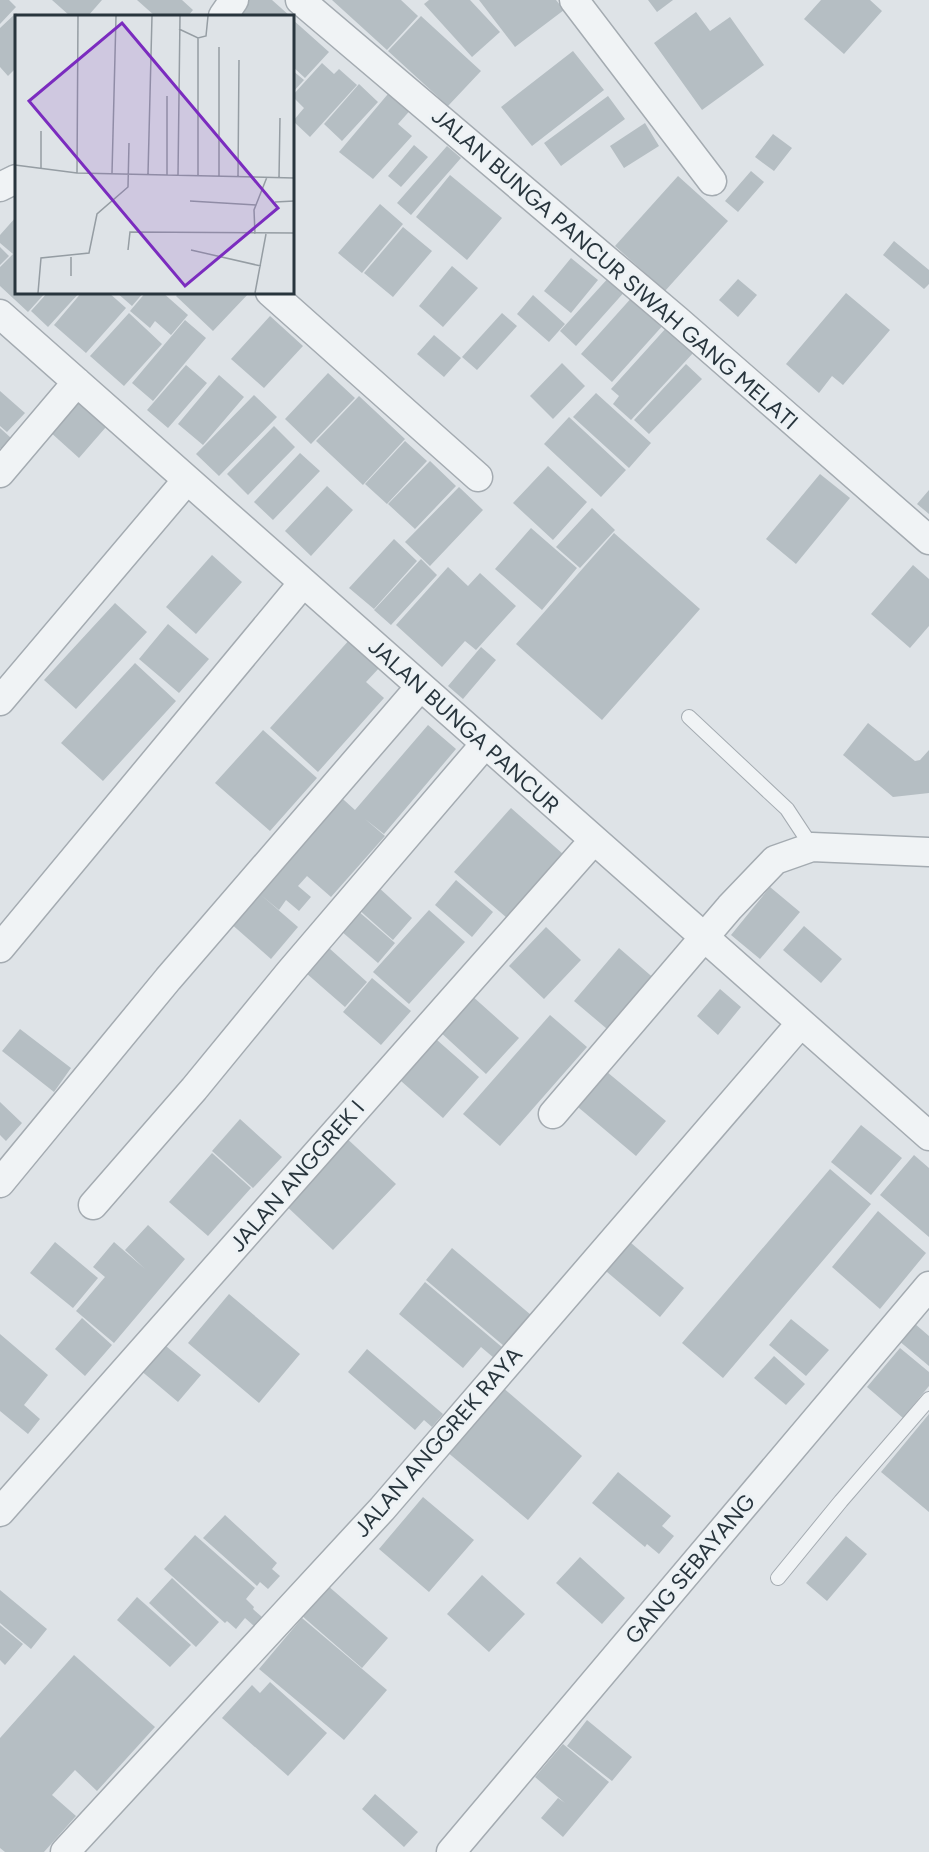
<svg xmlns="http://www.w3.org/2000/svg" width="929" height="1852" font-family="Figtree,sans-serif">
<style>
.building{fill:#b5bec3}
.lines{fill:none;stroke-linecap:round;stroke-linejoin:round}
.lane-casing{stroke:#a4abb1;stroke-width:16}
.street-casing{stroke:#a4abb1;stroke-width:31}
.lane{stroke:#f0f3f5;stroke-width:14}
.street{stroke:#f0f3f5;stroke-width:28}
.labels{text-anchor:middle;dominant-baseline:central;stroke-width:6;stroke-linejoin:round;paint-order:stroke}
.street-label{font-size:22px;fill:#28353d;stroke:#edf2f5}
.inset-road{fill:none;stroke:#959da3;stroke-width:1.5}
.view{fill:#7b2cbf;fill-opacity:0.15;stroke:#7b2cbf;stroke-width:3}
.inset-edge{fill:none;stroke:#28353d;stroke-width:3}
</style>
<rect width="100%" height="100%" fill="#dee3e7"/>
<path class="building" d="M0,0h9l7,7 -16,17z
M52,0h50l-14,16h-18z
M137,0h45l11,10 -5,6h-33z
M241,0h31l18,16h-52z
M332,0h69l17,16 -31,34z
M429,0h41l30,32 -28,25 -48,-53z
M479,0h77l8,10 -49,37z
M648,0h25l-16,12z
M821,0h49l12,11 -38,43 -40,-35z
M696,12l14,19 20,-14 34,48 -62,45 -48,-67z
M16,13l3,3h-3v52l-8,8 -8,-9v-39z
M421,16l60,55 -33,35 -60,-55z
M292,19l37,33 -24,26 -13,-12z
M573,51l31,39 -72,56 -31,-39z
M322,63l12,11 5,-5 18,16 -47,52 -17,-16 11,-13 -12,-12z
M292,70l12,10 -12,13z
M359,84l19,18 -36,39 -18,-17z
M393,88l21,18 -16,18 14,12 -39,43 -34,-27z
M608,96l17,23 -64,47 -17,-23z
M645,123l14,23 -35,22 -14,-22z
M773,134l19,14 -18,23 -19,-14z
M414,145l14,12 -27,30 -13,-11z
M447,146l14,12 -50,57 -14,-12z
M751,171l13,11 -26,30 -13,-11z
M450,175l52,43 -35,42 -51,-43z
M678,176l50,45 -63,70 -50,-45z
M380,204l23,20 -41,49 -24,-20z
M16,217v75h30l-18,20 -28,-26v-19l13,-13 -13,-11v-8z
M403,227l29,24 -39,46 -29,-24z
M894,241l35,29v14l-5,5 -41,-34z
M0,247l9,9 -9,9z
M571,258l27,22 -27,33 -27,-22z
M452,266l26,22 -35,39 -24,-21z
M611,275l16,14 -51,57 -16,-15z
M738,279l19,16 -19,22 -19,-17z
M48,292h32l-32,35 -17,-16z
M82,292h26l18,16 -40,45 -32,-28z
M116,292h28l-12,14z
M146,292h16l26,23 -17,20 -16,-14 -5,7 -20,-17z
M180,292h70l-37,39 -37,-35z
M846,293l44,37 -47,55 -11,-9 -13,17 -33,-29z
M533,295l32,29 -16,18 -32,-28z
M634,295l31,28 -53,59 -31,-28z
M129,313l33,31 -38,42 -34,-30z
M502,313l15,13 -40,44 -15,-13z
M270,316l33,30 -39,42 -33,-29z
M185,320l21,18 -53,63 -21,-18z
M667,327l27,25 -63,68 -18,-16 6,-8 -8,-7z
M434,335l27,23 -17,19 -27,-23z
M562,363l23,23 -32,33 -23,-23z
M686,364l16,15 -53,55 -15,-14z
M186,365l21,18 -39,45 -21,-18z
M328,373l27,25 -44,46 -26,-25z
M219,375l25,22 -41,48 -25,-21z
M0,391l25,22 -18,19 -7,-6z
M596,393l55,50 -22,25 -56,-51z
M254,395l23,22 -58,59 -23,-22z
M359,396l46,43 -42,46 -47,-44z
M76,400l30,27 -27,31 -30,-27z
M569,417l57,53 -25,27 -57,-53z
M274,426l21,21 -47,48 -21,-21z
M0,428l11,10 -10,11 -1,-1z
M405,441l22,20 -40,43 -22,-20z
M300,453l20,18 -47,49 -19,-18z
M430,461l26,25 -41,43 -27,-25z
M548,466l39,36 -34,38 -40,-37z
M820,474l30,24 -54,66 -30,-25z
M327,486l26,24 -42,46 -26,-25z
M459,487l24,23 -53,56 -25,-24z
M929,490v24l-12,-10z
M592,508l23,22 -35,38 -24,-21z
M531,528l46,40 -35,42 -47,-41z
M614,533l86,76 -98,111 -86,-76z
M394,539l23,22 -43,48 -25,-21z
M212,555l30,27 -46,52 -30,-27z
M421,559l16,16 -46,50 -17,-15z
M913,565l16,14v47l-19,22 -39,-34z
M448,567l20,19 12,-13 36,33 -40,44 -11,-9 -23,26 -46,-42z
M115,603l32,29 -71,77 -32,-29z
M168,624l41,35 -30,34 -40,-34z
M351,638l30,28 -15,16 18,16 -66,74 -48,-44z
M481,647l15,13 -33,39 -15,-13z
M135,663l41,38 -73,80 -42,-38z
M868,723l47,38 5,-1 9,-10v43l-36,4 -50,-42z
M428,725l28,24 -72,85 -19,-15 20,17 -54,61 -24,-21 -9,10 13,11 -12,14 -13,-11 -7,10 -18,-15 37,32 -27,32 -42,-37 105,-131 21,19z
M263,730l54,48 -47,53 -55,-48z
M511,808l52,46 -56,64 -53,-46z
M456,880l37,32 -21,25 -37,-32z
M377,886l35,32 -19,22 -36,-32z
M770,887l30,25 -40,47 -29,-24z
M429,910l36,32 -56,62 -36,-32z
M358,911l37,32 -17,20 -37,-32z
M804,926l38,33 -21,24 -38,-33z
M546,927l35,33 -37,39 -35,-33z
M320,940l47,42 -22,25 -47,-41z
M619,948l38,33 -44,53 -39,-33z
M372,978l39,33 -30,34 -38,-33z
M720,989l21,18 -23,28 -21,-19z
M471,995l48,43 -33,36 -48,-44z
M550,1015l37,32 -87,99 -37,-32z
M20,1029l51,39 -17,24 -52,-41z
M437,1040l42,37 -36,41 -42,-37z
M601,1067l65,54 -30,35 -64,-54z
M0,1102l22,21 -16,18 -6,-6z
M240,1119l42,38 -29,31 -41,-37z
M861,1125l41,33 -31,37 -40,-33z
M342,1134l54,50 -63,66 -53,-50z
M212,1153l39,35 -43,48 -39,-34z
M914,1155l15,13v69l-49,-42z
M830,1169l41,35 -148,174 -41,-35z
M878,1211l48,42 -46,56 -48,-42z
M148,1225l37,34 -71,84 -38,-32 29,-34 -12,-10 21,-25 31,27 -20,-19z
M624,1237l60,51 -24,29 -60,-51z
M55,1242l43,36 -25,30 -43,-35z
M452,1248l79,67 -27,31 -78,-66z
M425,1282l78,66 -9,10 -13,-11 -18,21 -64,-54z
M229,1294l71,60 -41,49 -71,-60z
M907,1317l22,19v30l-37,-31z
M82,1318l30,27 -27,31 -30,-27z
M791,1319l38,31 -23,26 -37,-31z
M0,1334l48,41 -24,30 16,14 -12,15 -28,-23z
M155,1337l46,38 -23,27 -45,-38z
M900,1348l29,24v14l-26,32 -36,-31z
M367,1349l76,65 -11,13 -8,-7 -9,10 -67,-58z
M774,1356l31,28 -19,21 -32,-27z
M501,1386l81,70 -54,64 -82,-69z
M929,1414v98l-48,-40z
M618,1472l53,44 -9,10 12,10 -15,18 -12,-10 -2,3 -53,-44z
M423,1497l51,43 -45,52 -50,-43z
M225,1515l52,48 -5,6 8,7 -12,13 -8,-7 -3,4 -54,-48z
M195,1535l60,53 -9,11 8,8 -1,2 9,8 -8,9 -9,-8 -9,11 -9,-8 -2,2 -61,-54z
M846,1536l21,18 -40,47 -21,-18z
M580,1557l45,41 -23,26 -46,-41z
M482,1575l43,39 -36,38 -42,-38z
M172,1578l47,44 -23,25 -47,-44z
M327,1585l61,53 -26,30 -61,-53z
M0,1590l47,39 -16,20 -31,-26z
M137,1597l54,48 -21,22 -53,-47z
M302,1618l85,72 -43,50 -85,-71z
M0,1625l23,19 -18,21 -5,-5z
M74,1655l81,72 -58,64 -22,-21 -23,25 24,21 -32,36h-39l-5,-4v-110z
M270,1682l57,51 -39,43 -66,-58 30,-33 8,8z
M587,1720l45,37 -20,24 -45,-35z
M563,1744l46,38 -46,55 -22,-19 17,-20 7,5 -30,-26z
M375,1794l43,38 -14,15 -42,-38z"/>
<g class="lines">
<g class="lane-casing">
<path id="lane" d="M689,717l98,92 25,38
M778,1578l63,-77 88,-102"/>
</g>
<g class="street-casing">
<path id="street" d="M300,0l377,320 252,220
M574,0l138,181
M223,16l11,-16
M0,187l16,-8
M270,292l208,185
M0,314l929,822
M0,473l77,-91
M0,701l187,-221
M0,948l303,-365
M553,1114l177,-207 45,-47 37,-13 117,5
M0,1183l168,-204 252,-292
M93,1205l101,-116 96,-117 195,-228
M0,1512l594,-672
M65,1852l317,-343 419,-486
M451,1852l478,-566"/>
</g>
<use href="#lane" class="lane"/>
<use href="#street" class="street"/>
</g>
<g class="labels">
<g class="street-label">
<text transform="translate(615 269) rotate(41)">JALAN BUNGA PANCUR SIWAH GANG MELATI</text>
<text transform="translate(464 726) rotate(42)">JALAN BUNGA PANCUR</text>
<text transform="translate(297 1176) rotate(-49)">JALAN ANGGREK I</text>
<text transform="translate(438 1442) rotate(-49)">JALAN ANGGREK RAYA</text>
<text transform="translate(690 1569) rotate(-50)">GANG SEBAYANG</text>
</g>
</g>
<g transform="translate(15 15)">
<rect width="279" height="279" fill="#dee3e7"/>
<path class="inset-road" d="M164,14l19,9 8,-2 2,-20M183,23v138M26,116v38M0,150l62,8 217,5M62,158l1,-157M97,158l4,-157M133,159l4,-158M152,160v-79M163,160l2,-159M204,161v-129M223,162l1,-117M264,163l1,-60M175,186l66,4M260,187l19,-1M240,219l-1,-24 13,-33M113,235l2,-18 164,1M176,235l70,16M56,242v19M23,278l3,-35 48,-5 8,-39 31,-27 1,-44M240,278l11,-59"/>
<path class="view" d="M107,8l156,185 -93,78 -156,-185z"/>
<rect width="279" height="279" class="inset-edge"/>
</g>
</svg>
